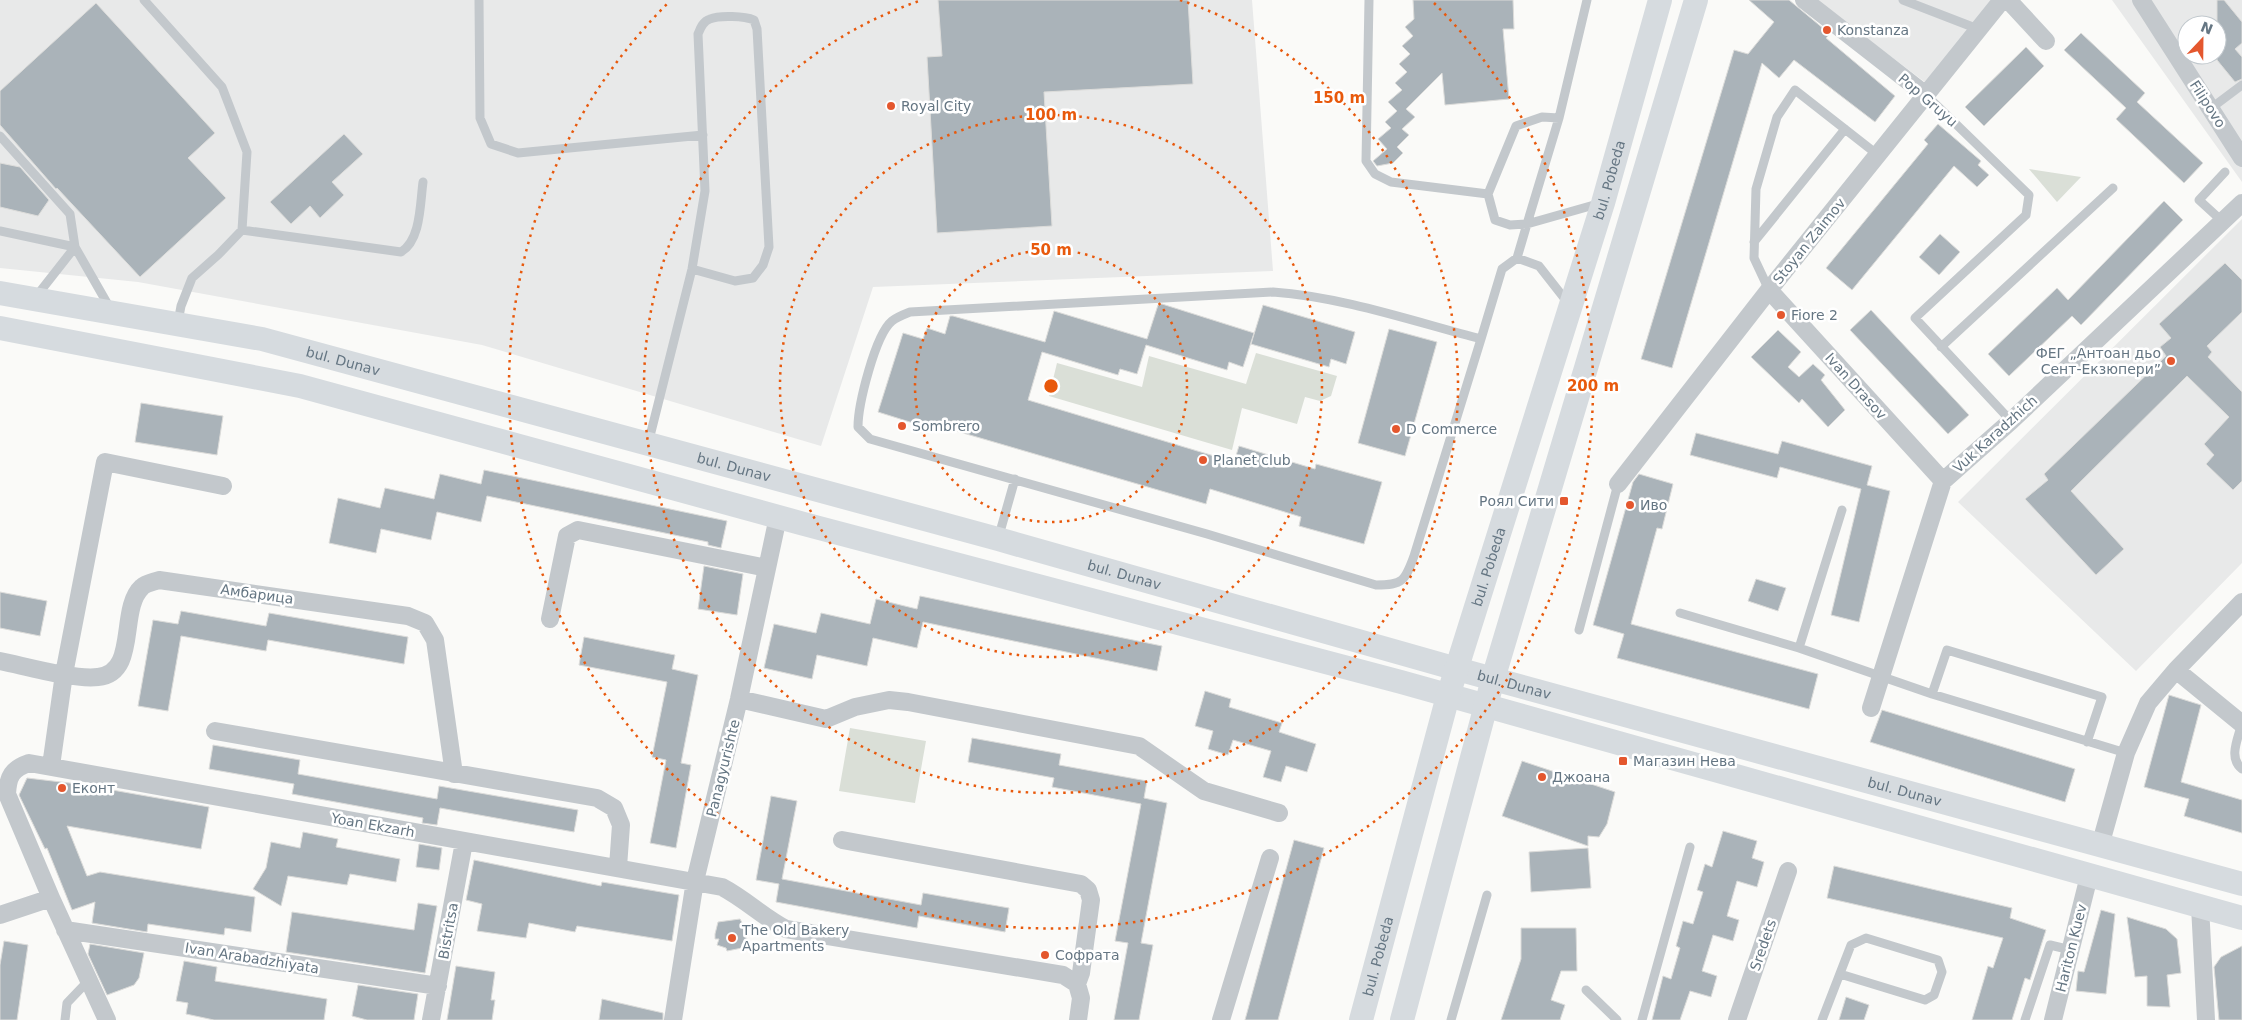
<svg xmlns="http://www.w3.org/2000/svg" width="2242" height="1020" font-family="'DejaVu Sans',sans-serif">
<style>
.built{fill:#e8e9e9;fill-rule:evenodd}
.green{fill:#dadfd7}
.building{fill:#aab3b9;stroke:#dcdcda}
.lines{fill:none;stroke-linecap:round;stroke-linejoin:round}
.lane{stroke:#c3c8cc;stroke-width:9}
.street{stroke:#c3c8cc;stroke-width:18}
.secondary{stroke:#d6dbdf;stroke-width:24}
.ring{fill:none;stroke:#e8590c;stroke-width:2.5;stroke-dasharray:2.5 5}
.poi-dot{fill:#e4572e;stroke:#fff;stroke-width:2}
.labels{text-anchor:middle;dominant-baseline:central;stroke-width:5;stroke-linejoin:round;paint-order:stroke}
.poi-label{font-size:14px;fill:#657683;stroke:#fff;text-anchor:start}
.street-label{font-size:14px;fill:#657683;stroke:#fff}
.centre{fill:#e8590c;stroke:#fff;stroke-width:2.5}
.ring-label{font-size:15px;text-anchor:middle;font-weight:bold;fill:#e8590c;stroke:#fff;stroke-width:5;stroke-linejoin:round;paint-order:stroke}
</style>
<rect width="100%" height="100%" fill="#fafaf8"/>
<path class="built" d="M0,0h1252l21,271 -400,16 -52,159 -339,-101 -344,-63 -138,-14z
M1816,0h197l-75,92z
M2112,0h130v182zM2187,25h30v30h-30z
M2242,219v344l-106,108 -178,-169z"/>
<path class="green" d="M2029,169l52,8 -24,25z
M1256,353l81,23 -6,20 -11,5 -15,-4 -8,27 -55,-16 -10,42 -183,-54 8,-33 85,24 7,-31 97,28z
M850,728l76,13 -11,62 -76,-12z"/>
<path class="building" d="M938,0h250l5,84 -149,8 8,134 -115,7 -10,-176 15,-1z
M1413,0h100l1,29h-11l6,70 -64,6 -3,-32 -36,36 9,8 -13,12 7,6 -12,12 6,6 -10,10 -16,3 -4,-5 14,-12 -9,-10 13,-11 -6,-6 12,-11 -9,-9 14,-12 -7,-7 12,-11 -8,-8 11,-10 -8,-8 11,-10 -8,-9 9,-8z
M1749,0h40l41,34 -4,4 69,58 -20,26 -81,-62 -15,18 -17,-15 -90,305 -31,-9 93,-309 14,4 26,-32z
M2217,0h7l18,22v21l-7,6 7,8v22l-7,3 -18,-22z
M96,3l119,130 -27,25 38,40 -86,79 -83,-89 -1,1 -56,-64v-34z
M2081,33l64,60 -8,9 66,61 -19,20 -68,-64 10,-11 -62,-58z
M2026,47l18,19 -60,60 -19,-19z
M1938,124l43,37 -3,4 11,10 -12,12 -23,-21 -102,124 -26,-22 102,-124 -4,-4z
M344,134l19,20 -31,28 12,13 -24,23 -10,-12 -19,18 -21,-22z
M0,163l20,4 29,33 -11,16 -38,-9z
M2164,201l19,19 -102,105 -9,-9 -63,60 -21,-22 69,-66 11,12z
M1940,234l20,18 -21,23 -20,-18z
M2225,263l17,17v32l-35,34 5,6 -4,5 34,35v89l-9,9 -27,-26 8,-9 -10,-11 25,-27 -42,-41 -116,115 53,58 -28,26 -71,-76 23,-19 -4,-6 122,-118 -6,-9 11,-9 -12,-14z
M1162,304l92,29 -11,34 -14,-5 -2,8 -81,-25 -9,29 -17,-5 -2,6 -76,-23 -14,48 206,62 5,-16 76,23 1,-5 66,18 -18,62 -65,-18 2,-9 -91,-28 -4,15 -291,-85 -2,4 -35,-11 25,-79 20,6 4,-11 18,6 5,-18h3l92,26 9,-31 93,28 11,-34z
M1263,305l92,27 -9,32 -15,-5 -2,8 -78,-23z
M1871,310l98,105 -21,19 -98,-104z
M1389,329l48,13 -32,114 -47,-13z
M1778,330l23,22 -13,15 11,10 14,-13 12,11 -4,5 24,30 -17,17 -26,-28 -3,4 -48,-46z
M141,403l82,13 -6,39 -82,-13z
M1696,433l82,21 4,-13 90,25 -5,19 23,6 -31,131 -28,-7 30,-126 -81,-22 -3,11 -87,-23z
M484,470l243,51 -6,27 -13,-3v-3l-221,-46 -6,26 -44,-10 -6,28 -50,-11 -5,24 -47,-10 9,-45 42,10 5,-20 49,11 6,-25 41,10z
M1639,474l34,10 -11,45 -5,-1 -26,96 187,50 -9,35 -192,-51 7,-24 -31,-9 40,-143z
M704,566l39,8 -6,41 -39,-6z
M1756,579l30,9 -8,23 -30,-10z
M0,592l47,9 -7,35 -40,-8z
M920,596l242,50 -5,25 -234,-49 -6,26 -44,-10 -6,28 -50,-11 -5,24 -48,-11 10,-44 42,9 5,-20 49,11 6,-25 41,10z
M181,611l85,15 3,-13 139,24 -4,27 -136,-24 -2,11 -85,-15 -13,75 -30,-5 15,-86 25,4z
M584,637l91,18 -3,14 26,6 -17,88 10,2 -15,83 -26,-5 16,-83 -14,-3 15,-75 -88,-17z
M1205,691l26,8 -2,8 53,16 -3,9 37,12 -9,28 -21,-6 -5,16 -18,-5 8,-26 -38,-11 -5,15 -20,-6 5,-18 -18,-5z
M2169,695l32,10 -20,77 61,18v33l-58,-17 5,-17 -45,-12z
M1882,710l193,59 -10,33 -195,-60z
M972,738l89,16 -2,11 88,16 -3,17 23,5 -26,140 12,2 -14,75h-25l14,-77 -13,-2 26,-137 -89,-17 2,-9 -86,-16z
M213,745l87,15 -2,14 139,25 2,-13 139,24 -4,22 -134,-24 -3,17 -15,-2 1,-5 -131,-24 2,-10 -85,-15z
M1522,761l93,31 -8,32 -8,13 -11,-1v10l-86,-30z
M27,778l51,6 131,23 -8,42 -134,-23 20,50 13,-4 155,25 -4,35 -26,-4 -1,7 -76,-11 -1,8 -55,-9 3,-21 -23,8 -25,-62 -2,1 -26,-54z
M771,796l26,5 -15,78 139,26 2,-12 86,15 -4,24 -86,-16 -2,12 -141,-26 3,-18 -23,-4z
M1723,831l34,10 -5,17 12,4 -7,25 -20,-6 -10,35 12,4 -6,21 -20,-6 -11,36 15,5 -6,21 -21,-6 -10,29h-28l11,-44 8,3 9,-31 -4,-2 7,-25 10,3 10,-32 -6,-2 8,-26 7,3z
M303,832l35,7 -2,8 64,12 -4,23 -46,-8 -3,11 -59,-9 -7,30 -28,-17 13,-21 5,-26 29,6z
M1294,840l30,8 -46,172h-33z
M419,844l23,4 -3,22 -23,-3z
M1588,848l3,40 -60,4 -2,-40z
M474,860l127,26 1,-4 77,13 -7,46 -95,-15 -2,6 -46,-9 -3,15 -49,-7 5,-27 -16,-4z
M1834,866l178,42 -2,10 36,12 -16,50 -5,-2 -13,42h-40l16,-54 5,2 10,-30 -176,-40z
M418,903l19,3 -12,67 -139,-21 6,-40 122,18z
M2101,910l14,4 -9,80 -30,-3 2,-20 6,1z
M2127,917l39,12 11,10 4,34 -14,2 3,32 -23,-1v-30l-12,1z
M740,919l6,11 2,4 -3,2 3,4 -6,4v4l-15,3 -1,-3 -9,-3 2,-6h-4v-5l3,-12z
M1521,928h55l1,43h-16l-10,29 14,5 -5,15h-59l20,-61z
M4,941l24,4 -11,75h-17v-55z
M90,944l54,9 -5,25 -5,7 -27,10 -19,-41z
M2242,946v74h-23l-5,-53 7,-10z
M184,961l33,6 -2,14 112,18 -3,21h-110l-28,-6 2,-11 -12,-2z
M456,966l39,6 -4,28h4l-3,20h-45z
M358,985l60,9 -4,26h-47l-15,-4z
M1846,997l23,8 -5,15h-25z
M602,999l61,14v7h-64z"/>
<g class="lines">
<path class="lane" d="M144,0l78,87 25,65 -5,78 -24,25 -26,23 -11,28 -3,16
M479,0l1,118 11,26 27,9 185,-18
M1369,0l-3,161 9,13 16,8 97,12 7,26 15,5 17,-1 32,-106 28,-118
M1903,0l75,29
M1926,95l103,100 -3,20 -111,103 96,103
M2210,109l32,-24
M0,136l70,78 5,33 36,63
M1488,194l28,-68 26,-9 17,1
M2222,221l-23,-21 26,-28
M242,230l159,22c20,-12 19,-48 22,-70
M0,231l75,16
M1754,242l91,-113
M1517,258l10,-34 74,-21
M1769,290l-15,-32 2,-69 21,-72 18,-27 83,65
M1273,292c70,5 139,29 208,47l-67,217c-9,25 -11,29 -38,29l-169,-51 -337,-95 -12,-12c0,-22 17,-92 34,-106 5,-4 13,-7 18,-9z
M35,298l40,-51
M1481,339l21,-70 15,-11 22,8 29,37
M1941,347l172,-159
M648,444l44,-175 13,-78 -7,-157c2,-5 5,-13 12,-15 9,-4 35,-3 44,1l3,9 12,218 -6,18 -10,13 -18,3 -43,-12
M998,539l17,-60
M1680,613l119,35 133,46 194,59
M1579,630l39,-146
M1799,648l43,-138
M1932,694l15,-44 155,47 -15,45
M2242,723c-4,16 -14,35 0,46
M1586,990l31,30
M65,1020l2,-17 22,-23
M1451,1020l36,-125
M1642,1020l48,-173
M1822,1020l29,-75 15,-7 72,22 4,12 -8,23 -9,5 -85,-26
M2025,1020l25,-75 21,5"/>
<path class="street" d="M1804,0l122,95
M2008,0l38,41
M2141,0l101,158
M1769,290l174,191
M1618,484l151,-194 233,-290
M550,619l17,-83 11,-6 189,38
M0,661c25,5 74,19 98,16 41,-4 20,-68 44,-90 4,-4 12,-5 17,-7l249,36 17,7 10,17 19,134
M2176,670l66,54
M739,699l87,20 29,-12 34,-7 19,2 231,44 65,45 75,22
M1871,708l72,-227 68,-60 231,-218
M215,731l382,67 17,10 7,17 -3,42
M51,766l13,-92 41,-212 118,24
M842,840l239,44 7,6 3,10 -10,73 -4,11
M2100,846l26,-93 22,-50 28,-33 66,-68
M2200,906l6,114
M0,915l51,-17
M65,930l373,56
M107,1020l-56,-122 -44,-104c1,-18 5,-25 22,-31l693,124c23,12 41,30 64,42l277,46 14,9 4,14 -3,22
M431,1020l33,-178
M673,1020l22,-139 44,-182 39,-182
M1221,1020l49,-162
M1737,1020l51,-149
M2053,1020l36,-144"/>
<g class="secondary">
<path id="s1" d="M0,293l262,46 736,200 459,130 785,215"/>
<path d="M0,328l300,58 504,138 597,158 841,236"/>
<path id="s2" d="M1361,1020l87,-324 155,-493 57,-203"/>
<path d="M1402,1020l91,-341 203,-679"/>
</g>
</g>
<g class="ring">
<circle cx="1051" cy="386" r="136"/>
<circle cx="1051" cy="386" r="271"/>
<path d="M1180 0A407 407 0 1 1 922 0"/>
<path d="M1434 3A542 542 0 1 1 668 3"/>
</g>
<g class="poi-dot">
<circle cx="1827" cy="30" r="5"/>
<circle cx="891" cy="106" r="5"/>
<circle cx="1781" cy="315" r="5"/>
<circle cx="2171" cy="361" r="5"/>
<circle cx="902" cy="426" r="5"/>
<circle cx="1396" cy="429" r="5"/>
<circle cx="1203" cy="460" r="5"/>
<rect x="1559" y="496" width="10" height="10" rx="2.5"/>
<circle cx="1630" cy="505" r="5"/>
<rect x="1618" y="756" width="10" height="10" rx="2.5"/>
<circle cx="1542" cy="777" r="5"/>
<circle cx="62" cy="788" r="5"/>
<circle cx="732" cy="938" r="5"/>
<circle cx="1045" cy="955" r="5"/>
</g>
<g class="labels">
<g class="poi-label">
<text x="1837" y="30">Konstanza</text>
<text x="901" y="106">Royal City</text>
<text x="1791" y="315">Fiore 2</text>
<text x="2161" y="353" text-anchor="end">ФЕГ „Антоан дьо<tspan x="2161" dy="16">Сент-Екзюпери”</tspan></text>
<text x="912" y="426">Sombrero</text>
<text x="1406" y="429">D Commerce</text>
<text x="1213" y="460">Planet club</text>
<text x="1554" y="501" text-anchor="end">Роял Сити</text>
<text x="1640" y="505">Иво</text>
<text x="1633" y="761">Магазин Нева</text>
<text x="1552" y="777">Джоана</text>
<text x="72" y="788">Еконт</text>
<text x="742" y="930">The Old Bakery<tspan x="742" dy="16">Apartments</tspan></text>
<text x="1055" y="955">Софрата</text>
</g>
<g class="street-label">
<text transform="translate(1928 100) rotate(41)">Pop Gruyu</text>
<text transform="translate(2208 104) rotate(57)">Filipovo</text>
<text stroke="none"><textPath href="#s2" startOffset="876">bul. Pobeda</textPath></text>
<text transform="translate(1809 241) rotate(-51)">Stoyan Zaimov</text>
<text stroke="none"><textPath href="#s1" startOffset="350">bul. Dunav</textPath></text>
<text transform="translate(1856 386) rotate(48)">Ivan Drasov</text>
<text transform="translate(1995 434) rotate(-42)">Vuk Karadzhich</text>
<text stroke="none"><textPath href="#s1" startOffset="755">bul. Dunav</textPath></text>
<text stroke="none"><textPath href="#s2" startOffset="471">bul. Pobeda</textPath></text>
<text stroke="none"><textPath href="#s1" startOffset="1160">bul. Dunav</textPath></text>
<text transform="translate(257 594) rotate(8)">Амбарица</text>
<text stroke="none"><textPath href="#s1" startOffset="1565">bul. Dunav</textPath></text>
<text transform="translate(723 768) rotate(-76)">Panagyurishte</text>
<text stroke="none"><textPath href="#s1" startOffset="1970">bul. Dunav</textPath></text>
<text transform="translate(373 825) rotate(10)">Yoan Ekzarh</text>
<text transform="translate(448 931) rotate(-80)">Bistritsa</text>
<text transform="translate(1763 945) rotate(-71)">Sredets</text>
<text transform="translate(2071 948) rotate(-76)">Hariton Kuev</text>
<text stroke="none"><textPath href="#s2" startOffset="66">bul. Pobeda</textPath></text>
<text transform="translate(252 958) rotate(9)">Ivan Arabadzhiyata</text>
</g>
</g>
<circle cx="1051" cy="386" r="8" class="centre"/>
<g class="ring-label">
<text x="1339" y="103">150 m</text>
<text x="1051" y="120">100 m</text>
<text x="1051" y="255">50 m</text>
<text x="1593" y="391">200 m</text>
</g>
<g transform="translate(2202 40) rotate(22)"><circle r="24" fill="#ffffff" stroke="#c1c8cd"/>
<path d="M0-4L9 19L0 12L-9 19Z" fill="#e4572e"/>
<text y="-8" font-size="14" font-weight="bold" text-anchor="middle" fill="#657683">N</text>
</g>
</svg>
